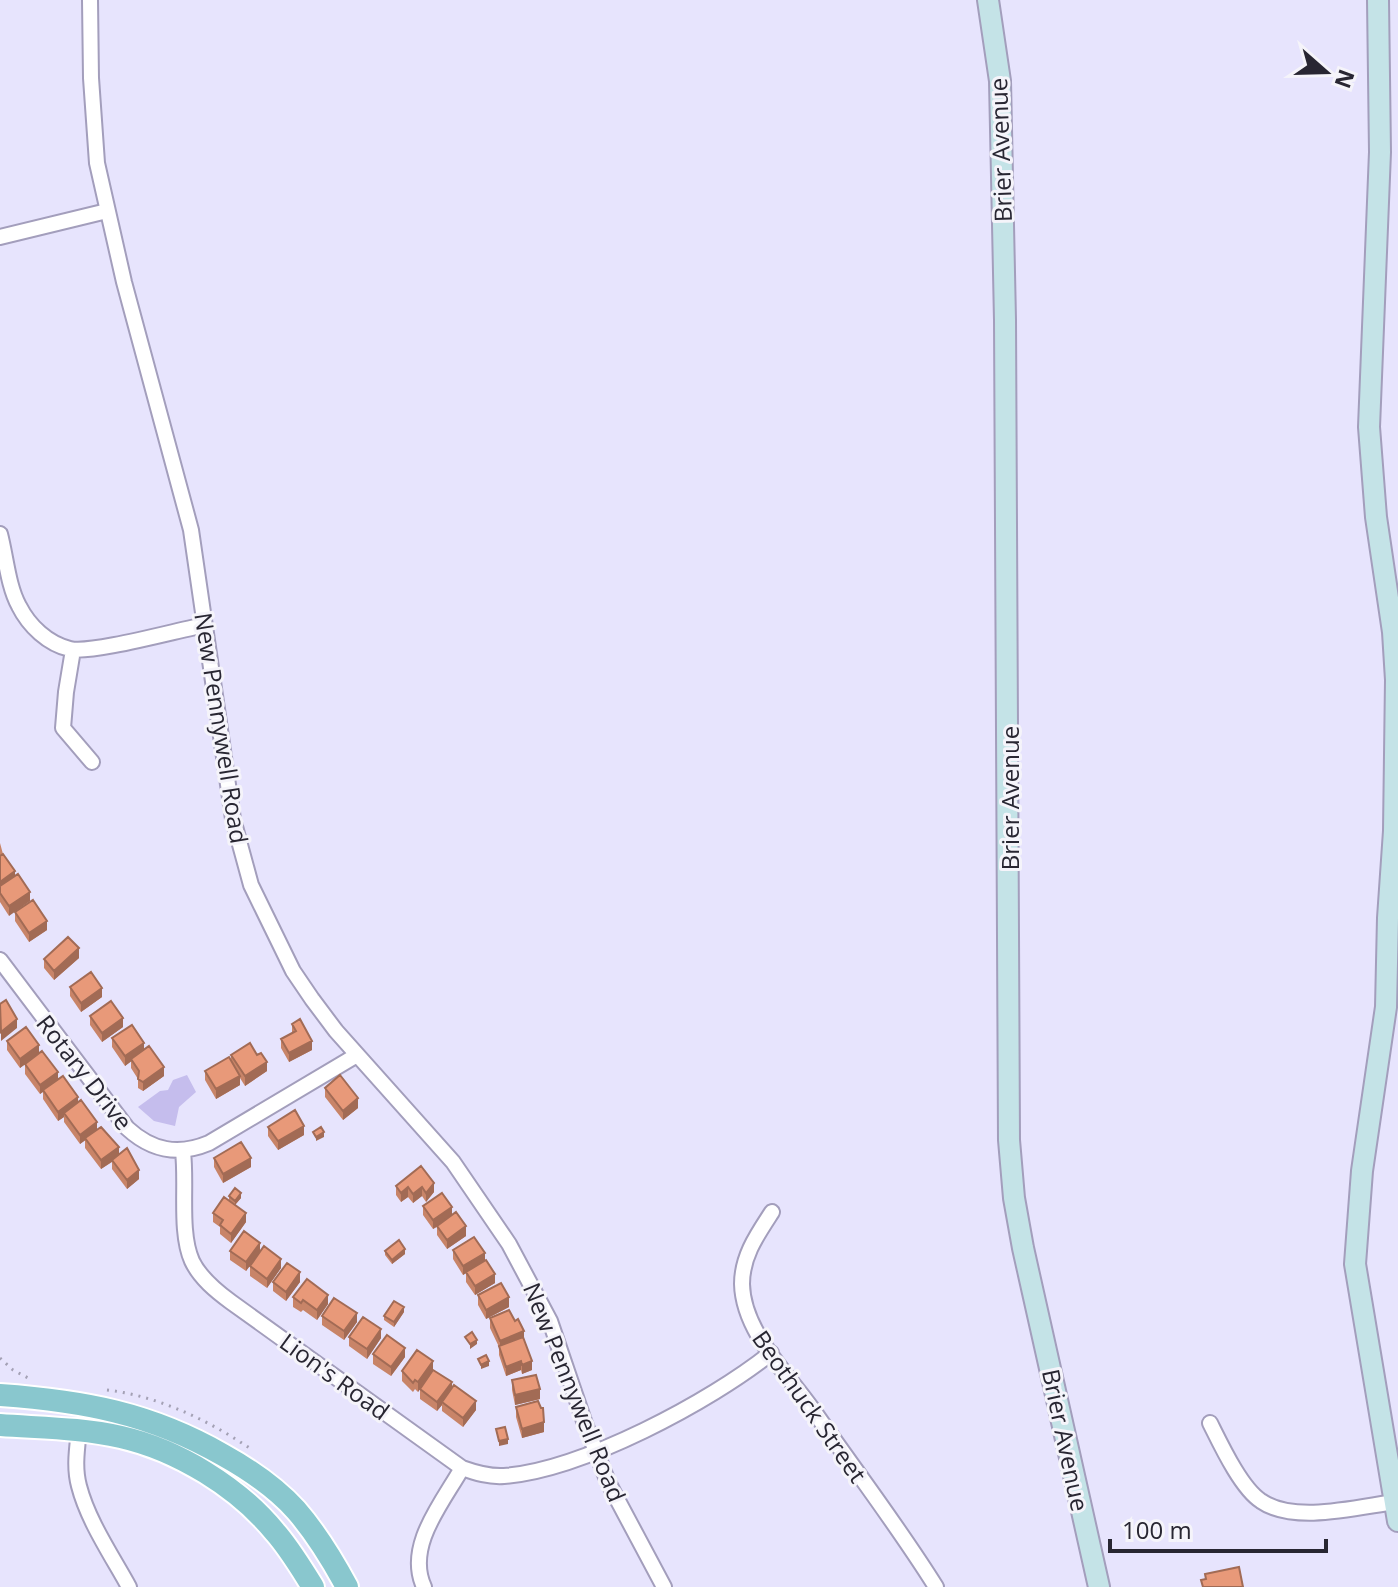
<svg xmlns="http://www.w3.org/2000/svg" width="1398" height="1587" font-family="'Open Sans',sans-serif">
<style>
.green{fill:#c5bded}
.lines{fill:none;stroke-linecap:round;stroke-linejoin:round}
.street-casing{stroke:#a39ebc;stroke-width:18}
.secondary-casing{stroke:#a39ebc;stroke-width:24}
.primary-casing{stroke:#fff;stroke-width:26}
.path{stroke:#a4a1b5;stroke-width:3;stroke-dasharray:2 6;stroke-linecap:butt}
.street{stroke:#fff;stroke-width:14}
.secondary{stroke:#c4e3e7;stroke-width:20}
.primary{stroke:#89c7ce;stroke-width:22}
.wall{fill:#c88468}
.shaded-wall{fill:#a26b55}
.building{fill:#e89979;stroke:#a26b55;stroke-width:2}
.labels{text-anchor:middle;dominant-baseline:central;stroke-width:6;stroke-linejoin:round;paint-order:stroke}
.street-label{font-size:24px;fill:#282632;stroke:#f5f4fa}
</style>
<rect width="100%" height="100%" fill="#e7e4fd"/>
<path class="green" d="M187,1075l9,17 -17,15 -4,19 -21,-5 -16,-14 22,-16 8,-1 5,-10z"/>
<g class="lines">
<g class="street-casing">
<path id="street" d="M90,0l1,78 6,85 27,119 67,248 42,289 18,66 42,86 19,28 24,32 117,131 56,82 41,77 34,100 24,61 56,105
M0,237l107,-26
M0,534c6,23 8,52 19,72 10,20 29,38 51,43 22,5 108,-19 135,-24
M73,650l-7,42 -3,36 29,34
M0,960l127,168c25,23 51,28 82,15l148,-88
M183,1152c4,32 -4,80 9,109 8,17 24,30 39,41l231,166c14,5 27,9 42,8 78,-6 206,-74 267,-123
M772,1212c-15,23 -30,44 -30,72 1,48 46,90 71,126 41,59 85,116 123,177
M1210,1423c11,22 31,65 51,78 33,23 97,6 134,1
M79,1430c-2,19 -5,38 0,56 9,35 33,70 50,101
M424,1587c-19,-41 19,-85 38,-119"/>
</g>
<g class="secondary-casing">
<path id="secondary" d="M988,0l12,81 5,239 4,820 5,58 9,50 76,339
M1378,0l2,152 -11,275 7,90 17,115 3,48 -2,151 -6,87 -2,89 -24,164 -7,93 43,257"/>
</g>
<g class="primary-casing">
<path id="primary" d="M0,1395c83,6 150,18 223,60 27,15 52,32 73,55 20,23 37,51 51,77
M0,1425c41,3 82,3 121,12 57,13 117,50 154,95 15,17 26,36 38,55"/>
</g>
<path class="path" d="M0,1358l13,12 17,9
M107,1390c51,6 101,30 144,59"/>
<use href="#street" class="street"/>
<use href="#secondary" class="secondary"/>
<use href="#primary" class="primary"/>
</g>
<path class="wall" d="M0,843l3,11 12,17 -6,45 -9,-14z
M15,912l32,18 -18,12 -14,-21z
M79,958l-25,22 -10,-12v-9z
M70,987l32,10 -21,15 -11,-16z
M90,1016l33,11 -21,15 -12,-17z
M292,1024l20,26 -23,12 -8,-14v-9l11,-6z
M112,1038l32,12 20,26 -21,15 -5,-3v-9l-7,-11v-7l-6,5 -13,-19z
M7,1041l32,13 19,25 20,24 19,27 42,49 -12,10 -15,-20v-7l-11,7 -16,-21v-8l-5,4 -16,-22v-5l-6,4 -15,-22v-7l-3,2 -15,-20v-10l7,-5 -12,9 -13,-18z
M231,1055l36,16 -22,15 -5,-8v7l-24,14 -11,-19v-9l26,-11z
M325,1088l33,20 -15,12 -18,-23z
M268,1127l36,8 -26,15 -10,-14z
M214,1158l37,9 -28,16 -9,-16z
M421,1166l13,26 -8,10 -4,-6 -9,7 -5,-6 -7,5 -5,-7v-9z
M229,1196l12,2 -6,7 -6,-5z
M423,1206l29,9 14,21 -19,13 -10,-14v-8l-4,2 -10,-14z
M213,1213l33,9 -15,21 -11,-9v-7l-7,-5z
M453,1250l32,11 10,22 -20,12 -9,-13v-9l-3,2 -10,-16z
M230,1251l30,1 -14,19 -16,-11z
M385,1251l20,3 -13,10 -7,-9z
M250,1266l31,2 -14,20 -17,-12z
M273,1282h27l-14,19 -13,-10z
M478,1295l31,12 -23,12 -8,-14z
M293,1297l35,7 -11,16 -14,-10 -2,2 -8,-5z
M404,1312l-10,15 -10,-7v-4z
M322,1316l35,6 -13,18 -22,-15z
M490,1318l25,3 9,18 8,31 -10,4 -1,-4 -15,6 -7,-21v-8l-9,-19z
M349,1337l32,1 -14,21 -18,-13z
M373,1354l32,3 -14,19 -18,-12z
M433,1370l43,40 -13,17 -21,-16v-6l-5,6 -17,-12v-10l-2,3 -3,-3 -2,3 -11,-11v-10z
M512,1380l28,19 -25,6 -3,-15z
M516,1407l25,1 3,24 -22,6 -6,-21z"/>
<path class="shaded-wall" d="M15,871v9l-15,11v-9z
M30,892v9l-21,15v-10z
M47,921v9l-18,12v-9z
M79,948v10l-25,22v-9z
M102,988v9l-21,15v-9z
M123,1018v9l-21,15v-9z
M17,1019v9l-16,13v-9z
M312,1041v9l-23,12v-9z
M144,1043v9l-19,14v-10z
M39,1045v9l-19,14v-9z
M267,1062v9l-22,15v-10z
M164,1067v9l-21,15v-9z
M58,1072v9l-18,13v-9z
M240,1076v9l-24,14v-10z
M78,1097v9l-14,7v4l-6,4v-9z
M358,1098v10l-15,12v-9z
M97,1122v10l-17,12v-9z
M304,1126v9l-26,15v-9z
M324,1132v5l-8,4v-4z
M119,1147v10l-18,12v-9z
M251,1158v9l-28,16v-9z
M139,1170v9l-12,10v-9z
M434,1183v9l-8,10v-9z
M408,1187v10l-7,5v-9z
M422,1187v9l-9,7v-9z
M241,1193v5l-6,7v-4z
M452,1207v9l-19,13v-9z
M246,1213v9l-15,21v-9z
M466,1226v10l-19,13v-9z
M260,1243v9l-14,19v-9z
M405,1249v5l-13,10v-4z
M485,1253v9l-22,13v-9z
M281,1259v9l-14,20v-9z
M300,1272v10l-14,19v-9z
M495,1274v9l-20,12v-9z
M328,1295v9l-11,16v-10z
M509,1297v10l-23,12v-9z
M404,1307v5l-10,15v-5z
M357,1313v9l-13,18v-9z
M381,1329v9l-14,21v-10z
M524,1331v9l-24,11v-10z
M477,1340v4l-7,5v-5z
M405,1348v9l-14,19v-9z
M433,1361v9l-15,22v-10z
M489,1361v5l-8,3v-4z
M521,1361v9l-15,6v-9z
M532,1361v9l-10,4v-9z
M452,1382v9l-10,11v3l-5,6v-9z
M540,1389v10l-25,6v-10z
M476,1401v9l-13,17v-9z
M544,1422v10l-22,6v-9z
M508,1439v5l-9,2v-5z"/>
<path class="building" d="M3,854l12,17 -15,11v-26z
M18,874l12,18 -21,14 -9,-13v-7z
M33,900l14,21 -18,12 -14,-21z
M68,937l11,11 -25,23 -10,-12z
M91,972l11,16 -21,15 -11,-16z
M6,1000l11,19 -16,13 -1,-28z
M111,1001l12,17 -21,15 -12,-17z
M300,1019l12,22 -23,12 -8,-14 15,-8 -4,-7z
M132,1025l12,18 -19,13 -13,-18z
M26,1027l13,18 -19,14 -13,-18z
M250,1043l7,12 4,-2 6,9 -22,14 -14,-21z
M149,1046l15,21 -21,15 -5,-3 1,-8 -8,-12z
M42,1051l16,21 -18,13 -15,-21z
M229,1057l11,19 -24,13 -11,-18z
M340,1075l18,23 -15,13 -18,-23z
M63,1076l15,21 -20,15 -15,-22z
M81,1100l16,22 -17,13 -16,-22z
M295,1110l9,16 -26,15 -10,-14z
M101,1127l18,20 -18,13 -16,-22z
M321,1127l3,5 -8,5 -3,-5z
M241,1142l10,16 -28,16 -9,-16z
M127,1148l12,22 -12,10 -15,-20z
M421,1166l13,17 -8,10 -4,-6 -9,7 -5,-7 -7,6 -5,-7z
M235,1188l6,5 -6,8 -6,-5z
M442,1193l10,14 -19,13 -10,-14z
M224,1197l22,16 -15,21 -11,-9 3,-5 -10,-7z
M456,1212l10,14 -19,14 -10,-14z
M244,1231l16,12 -14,19 -16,-11z
M474,1237l11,16 -22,13 -10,-16z
M399,1240l6,9 -13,11 -7,-9z
M264,1246l17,13 -14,20 -17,-13z
M486,1260l9,14 -20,12 -9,-14z
M287,1263l13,9 -14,20 -13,-10z
M307,1279l21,16 -11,15 -14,-10 -2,3 -8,-6z
M501,1283l8,14 -23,13 -8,-15z
M334,1298l23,15 -13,18 -22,-15z
M394,1301l10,6 -10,15 -10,-6z
M509,1310l6,11 3,-2 6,12 -24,10 -10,-23z
M363,1317l18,12 -14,20 -18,-12z
M472,1332l5,8 -7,4 -5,-7z
M387,1335l18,13 -14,19 -18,-13z
M523,1337l9,24 -10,4 -1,-4 -15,6 -7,-21z
M417,1350l16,11 -15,21 -3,-2 -2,3 -11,-12z
M486,1355l3,6 -8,4 -3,-6z
M433,1370l19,12 -15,20 -17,-13z
M536,1375l4,14 -25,6 -3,-15z
M454,1385l22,16 -13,17 -21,-16z
M538,1401l3,7h2l1,14 -22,7 -6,-22z
M505,1427l3,12 -9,2 -3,-12z
M1239,1567l4,20h-40l-2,-7 5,-1 -1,-5z"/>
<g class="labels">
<g class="street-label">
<text transform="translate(1000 150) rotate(-92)">Brier Avenue</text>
<text transform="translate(222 728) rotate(81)">New Pennywell Road</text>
<text transform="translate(1009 798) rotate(-90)">Brier Avenue</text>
<text transform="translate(85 1072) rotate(52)">Rotary Drive</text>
<text transform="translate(335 1376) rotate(36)">Lion's Road</text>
<text transform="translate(575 1392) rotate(68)">New Pennywell Road</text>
<text transform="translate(810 1406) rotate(55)">Beothuck Street</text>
<text transform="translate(1066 1440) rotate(78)">Brier Avenue</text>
</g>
</g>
<g transform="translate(1326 72) rotate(110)" stroke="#f5f4fa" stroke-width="6" paint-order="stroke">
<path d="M0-6L14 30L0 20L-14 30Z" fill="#282632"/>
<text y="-12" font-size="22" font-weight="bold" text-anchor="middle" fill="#282632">N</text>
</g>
<path d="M1110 1539v12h216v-12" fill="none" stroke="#282632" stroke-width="4"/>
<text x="1122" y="1539" font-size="24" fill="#282632" stroke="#f5f4fa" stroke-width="6" paint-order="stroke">100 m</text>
</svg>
